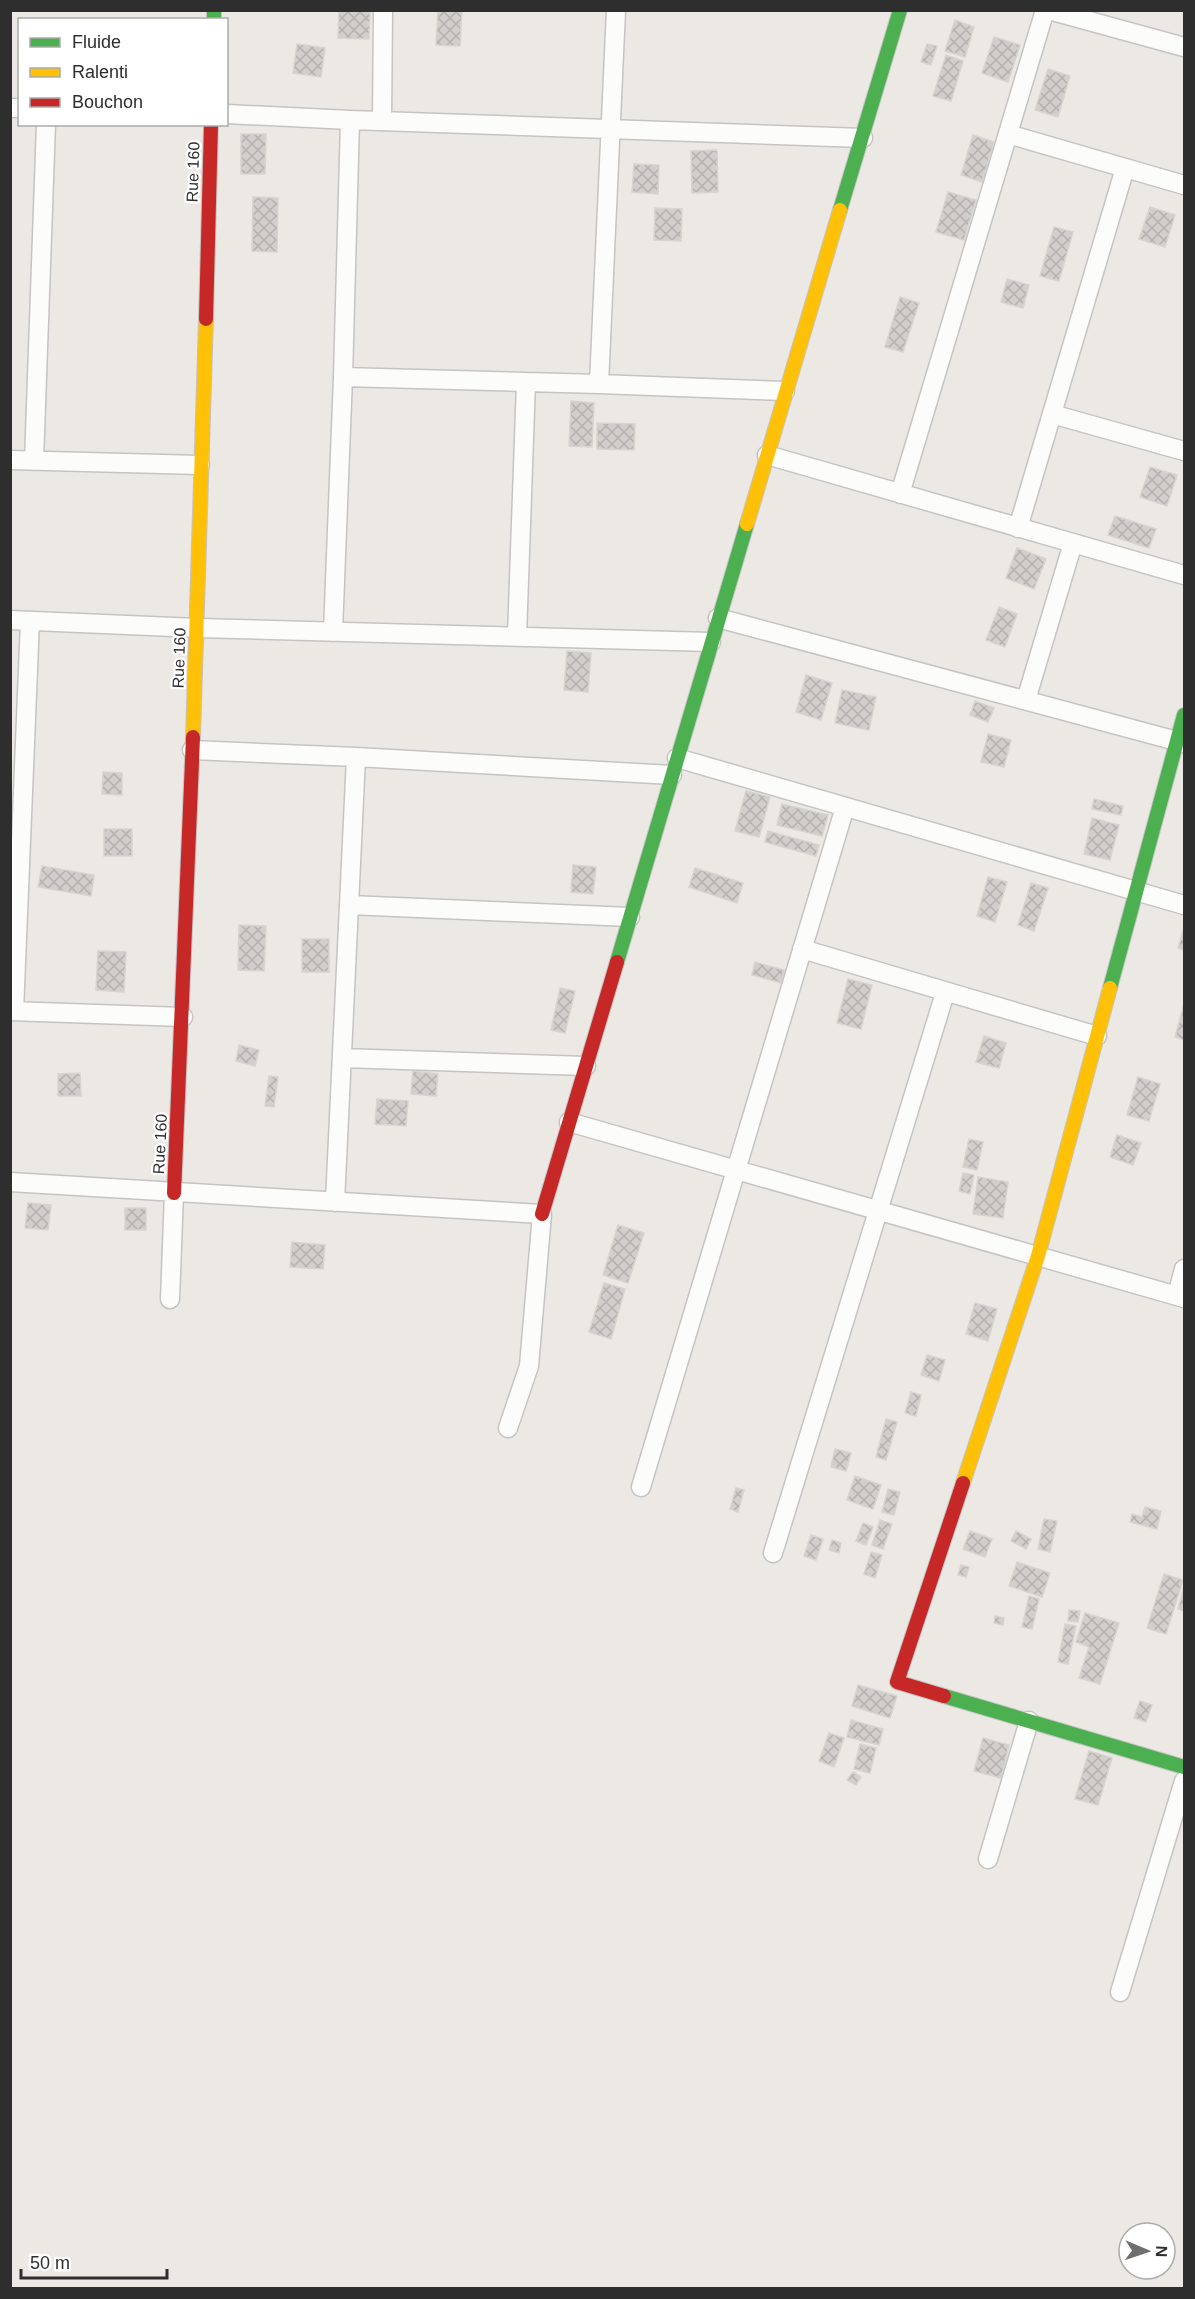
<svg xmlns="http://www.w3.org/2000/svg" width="1195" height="2299" font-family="Helvetica,sans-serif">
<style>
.building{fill:url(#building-cross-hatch);stroke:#d7d4d0;stroke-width:1.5}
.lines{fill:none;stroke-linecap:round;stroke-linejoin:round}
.street-casing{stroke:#c5c4c5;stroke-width:21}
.fast-casing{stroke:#c5c4c5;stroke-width:16}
.slow-casing{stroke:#c5c4c5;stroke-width:16}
.jam-casing{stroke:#c5c4c5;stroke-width:16}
.street{stroke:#fcfcfb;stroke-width:18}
.fast{stroke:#4caf50;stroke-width:14}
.slow{stroke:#ffc107;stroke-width:14}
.jam{stroke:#c62828;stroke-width:14}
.labels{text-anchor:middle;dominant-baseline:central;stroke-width:4.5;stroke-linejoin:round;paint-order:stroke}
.street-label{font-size:16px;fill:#2e2e2e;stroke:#fff}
</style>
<defs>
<pattern id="building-cross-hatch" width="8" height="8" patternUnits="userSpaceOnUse" patternTransform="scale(1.5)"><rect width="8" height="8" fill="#d1cecb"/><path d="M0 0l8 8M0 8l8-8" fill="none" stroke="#b4b1af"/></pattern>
</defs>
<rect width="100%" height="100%" fill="#ece8e4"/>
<path class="building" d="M339,10l31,1 -1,28 -31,-1z
M438,10h24l-2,36 -24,-1z
M955,20l19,7 -9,30 -20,-6z
M994,37l26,8 -12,37 -26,-9z
M297,44l28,4 -4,29 -28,-4z
M927,44l10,2 -6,19 -10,-3z
M946,55l17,6 -12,40 -18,-5z
M1048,69l22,7 -12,41 -23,-7z
M241,134h25l-1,40h-24z
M973,135l21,7 -12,40 -21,-7z
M717,150l1,42 -26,1 -1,-42z
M634,164l25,1 -1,29 -26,-2z
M948,192l28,8 -12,40 -28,-8z
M253,197l25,1 -1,54 -25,-1z
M1150,207l25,8 -10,32 -26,-8z
M655,208l27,1 -1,32 -27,-1z
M1054,227l19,5 -14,49 -19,-5z
M1007,279l22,6 -6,23 -22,-6z
M900,297l19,6 -16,49 -18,-5z
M571,401l23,2 -2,44 -23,-1z
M597,423l38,1 -1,26 -37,-1z
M1150,467l27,8 -10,31 -27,-9z
M1115,516l41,13 -7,19 -41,-13z
M1017,548l29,11 -12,30 -28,-11z
M999,607l18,7 -12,33 -19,-7z
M567,651l24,2 -3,39 -24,-2z
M806,675l26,8 -11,37 -25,-8z
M842,690l34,7 -7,33 -34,-7z
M975,701l19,7 -6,14 -18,-7z
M988,734l23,6 -7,27 -23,-5z
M103,772l19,1v22l-20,-1z
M746,791l24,6 -11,40 -24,-6z
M1094,799l29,7 -2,9 -29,-6z
M782,804l46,11 -6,21 -45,-11z
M1092,818l27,7 -9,35 -26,-6z
M104,829h28v27h-28z
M768,831l51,14 -3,11 -51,-14z
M573,865l23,2 -3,27 -22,-2z
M42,866l52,9 -3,21 -53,-9z
M695,868l48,15 -6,20 -48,-16z
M988,877l19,5 -12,40 -18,-6z
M1031,883l17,5 -14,43 -16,-6z
M239,925l27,1 -2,45 -26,-1z
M1184,927v23l-6,-2z
M302,939h27v33h-27z
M98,951l28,1 -2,40 -28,-2z
M755,962l29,8 -3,13 -29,-8z
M848,979l24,6 -11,44 -24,-6z
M560,988l15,3 -10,42 -14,-3z
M1184,1004v36l-9,-3z
M984,1036l22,7 -7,25 -23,-6z
M239,1045l20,5 -4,16 -19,-5z
M413,1071l25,3 -2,22 -25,-2z
M80,1073l1,23h-23v-22z
M269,1076l9,1 -4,30 -9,-1z
M1138,1077l22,7 -11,37 -22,-6z
M377,1099l31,2 -2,25 -31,-2z
M1117,1135l24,8 -8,22 -23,-8z
M969,1139l14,3 -6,28 -14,-3z
M963,1173l11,2 -4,19 -11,-3z
M978,1177l30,5 -5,36 -30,-4z
M28,1203l23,2 -3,25 -23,-2z
M125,1208h21v22h-21z
M618,1225l26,8 -16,50 -25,-8z
M292,1242l33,3 -2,24 -33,-2z
M604,1283l21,6 -14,50 -22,-7z
M975,1303l22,6 -9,32 -22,-7z
M927,1355l18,5 -6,21 -18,-6z
M911,1392l10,3 -5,21 -11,-3z
M886,1419l11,3 -11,38 -10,-3z
M835,1449l16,4 -5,18 -15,-4z
M855,1476l26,9 -8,24 -26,-9z
M736,1488l8,2 -6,22 -8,-3z
M888,1489l12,3 -6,23 -12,-3z
M1145,1507l16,4 -4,18 -27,-7 2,-8 10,3z
M1044,1519l13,2 -7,31 -12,-3z
M880,1520l12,4 -9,25 -11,-4z
M863,1523l10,4 -7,18 -10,-4z
M970,1531l22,8 -7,18 -22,-8z
M1016,1531l15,8 -5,10 -15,-8z
M811,1535l12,4 -7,21 -12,-4z
M832,1540l9,3 -2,10 -10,-3z
M871,1552l11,3 -7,23 -11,-4z
M1017,1562l33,11 -8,24 -33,-11z
M961,1565l8,2 -3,10 -8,-2z
M1164,1574l19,6 -17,54 -19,-6z
M1184,1586v25l-6,-2z
M1029,1596l10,3 -7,30 -10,-2z
M1069,1610l11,1 -2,11 -10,-1z
M1085,1613l34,10 -19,61 -21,-6 10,-31 -13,-5z
M995,1616l9,2 -1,7 -9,-2z
M1065,1624l11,2 -8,38 -10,-2z
M858,1685l39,11 -7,22 -38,-12z
M1140,1701l12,4 -6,17 -12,-4z
M851,1720l32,9 -4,16 -32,-8z
M829,1733l15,5 -10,29 -15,-6z
M983,1738l26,7 -8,33 -27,-7z
M860,1744l16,4 -6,25 -16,-4z
M1089,1751l23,7 -14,47 -23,-6z
M853,1772l8,5 -5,8 -9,-5z"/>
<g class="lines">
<g class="street-casing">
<path id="street" d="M1049,10l135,37
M10,108h10
M226,114l124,6 513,18
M382,121l1,-111
M1008,134l176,51
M343,377l256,7 186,7
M599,384l17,-374
M1052,414l132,37
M767,455l417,120
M10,460l190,5
M34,461l12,-337
M900,494l145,-484
M1018,528l107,-360
M718,618l466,125
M10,620l187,8 514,14
M333,632l10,-255 7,-257
M517,636l9,-254
M1026,700l47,-157
M192,750l164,7 316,18
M677,758l507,147
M349,905l281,12
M802,949l295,87
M10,1011l173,6
M14,1011l16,-390
M342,1058l244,8
M569,1122l615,176
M10,1182l532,32 -13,152 -21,62
M335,1202l21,-445
M1177,1295l7,-26
M170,1299l4,-106
M641,1487l204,-680
M773,1553l172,-560
M988,1859l41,-138
M1120,1992l64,-211"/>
</g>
<g class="fast-casing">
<path id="fast" d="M214,10v10
M840,210l60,-200
M617,962l130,-438
M1110,988l74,-273
M944,1696l240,71"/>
</g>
<g class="slow-casing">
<path id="slow" d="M747,524l93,-314
M193,737l13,-418
M963,1483l75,-227 72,-268"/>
</g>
<g class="jam-casing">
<path id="jam" d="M206,319l5,-195
M174,1193l19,-456
M542,1214l75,-252
M944,1696l-47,-14 66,-199"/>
</g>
<use href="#street" class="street"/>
<use href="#fast" class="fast"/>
<use href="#slow" class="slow"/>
<use href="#jam" class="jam"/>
</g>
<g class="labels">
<g class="street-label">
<text transform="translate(193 172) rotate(-88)">Rue 160</text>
<text transform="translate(179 658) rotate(-88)">Rue 160</text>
<text transform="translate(160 1144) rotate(-87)">Rue 160</text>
</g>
</g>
<rect width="1195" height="2299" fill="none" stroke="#2e2e2e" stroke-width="24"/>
<rect x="18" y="18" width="210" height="108" fill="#ffffff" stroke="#ababab" stroke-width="1.5"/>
<rect x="30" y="38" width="30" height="9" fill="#4caf50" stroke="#ababab" stroke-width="1.5"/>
<text x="72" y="48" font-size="18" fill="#2e2e2e">Fluide</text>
<rect x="30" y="68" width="30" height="9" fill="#ffc107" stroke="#ababab" stroke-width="1.5"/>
<text x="72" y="78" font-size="18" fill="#2e2e2e">Ralenti</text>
<rect x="30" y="98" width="30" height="9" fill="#c62828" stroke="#ababab" stroke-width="1.5"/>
<text x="72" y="108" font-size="18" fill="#2e2e2e">Bouchon</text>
<g transform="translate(1147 2251) rotate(92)"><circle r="28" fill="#ffffff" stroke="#ababab" stroke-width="1.5"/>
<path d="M0-4.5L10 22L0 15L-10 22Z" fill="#706f6e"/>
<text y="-9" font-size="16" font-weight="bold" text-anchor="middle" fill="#2e2e2e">N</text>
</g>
<path d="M21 2269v9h146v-9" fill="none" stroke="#2e2e2e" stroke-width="3"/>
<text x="30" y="2269" font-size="18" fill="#2e2e2e" stroke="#ffffff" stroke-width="4.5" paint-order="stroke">50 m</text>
</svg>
